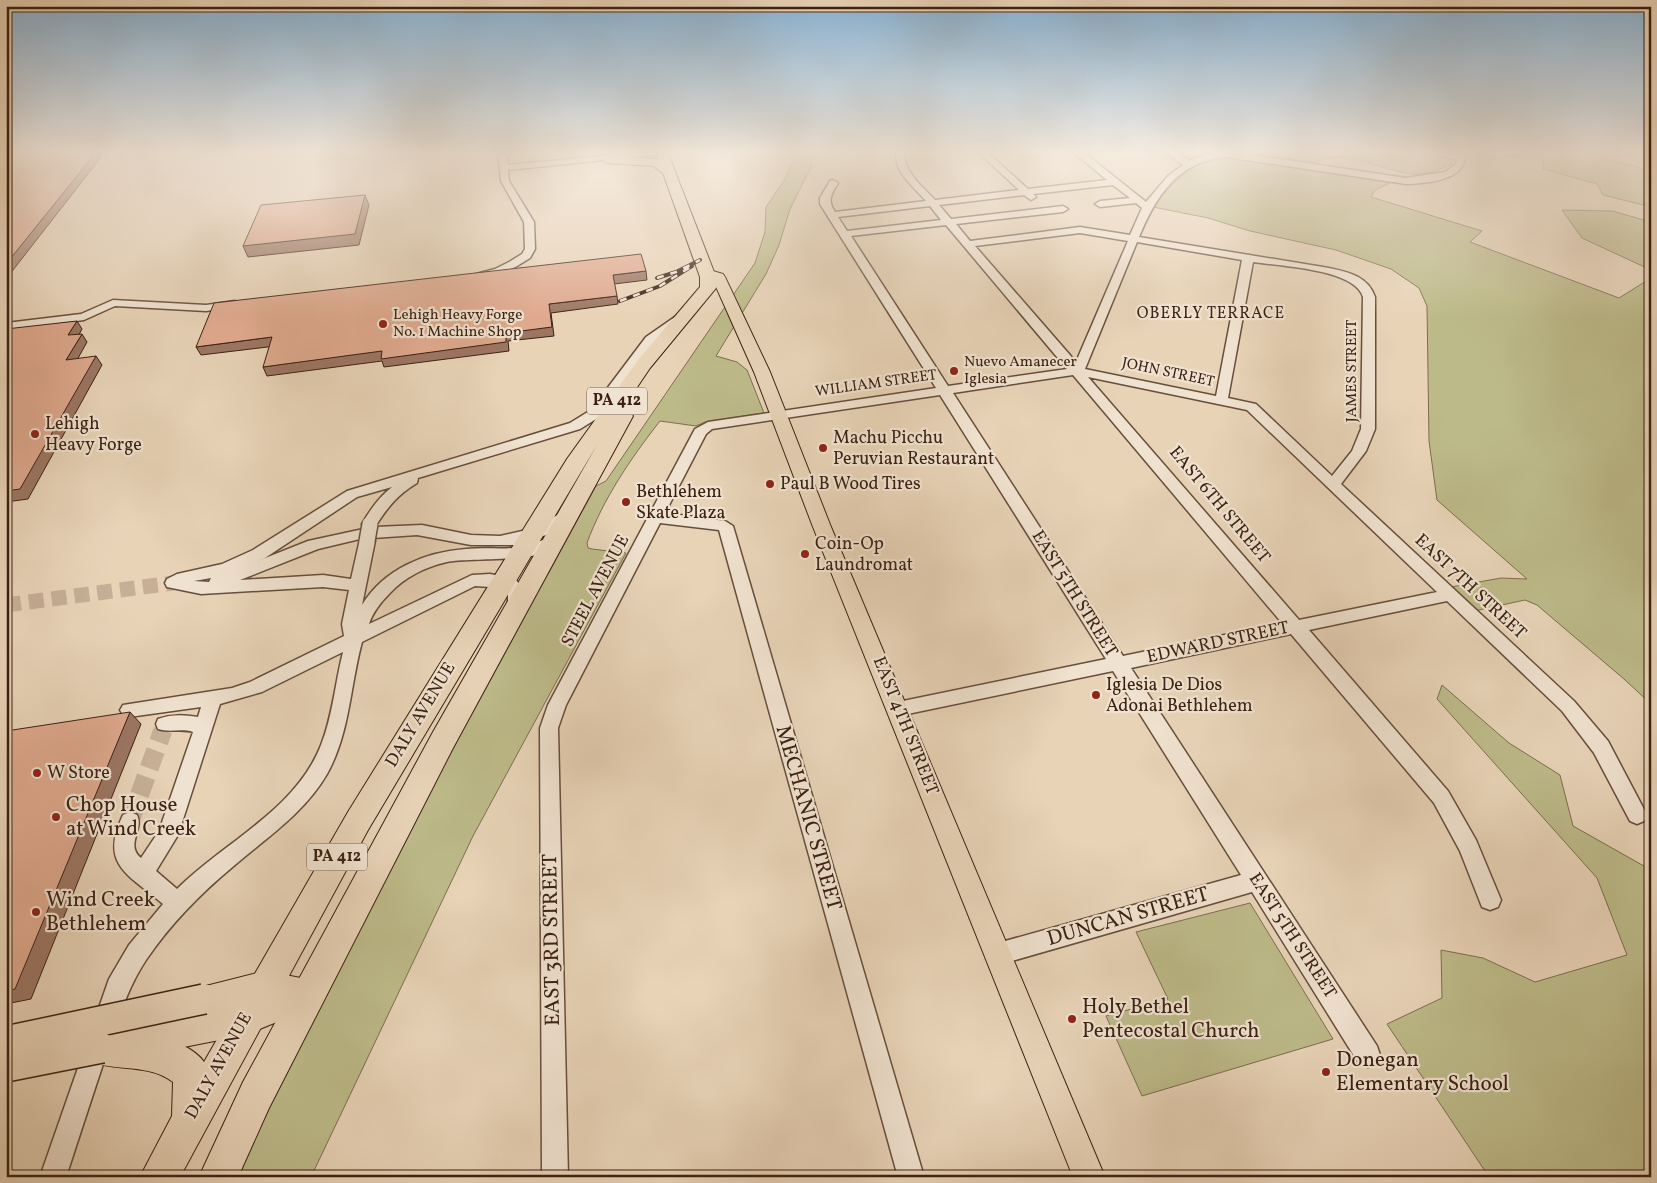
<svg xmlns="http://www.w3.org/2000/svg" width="1657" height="1183" font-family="Vollkorn,serif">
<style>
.green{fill:#bdba89;stroke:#7c6e4e}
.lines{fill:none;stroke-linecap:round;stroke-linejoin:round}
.minor-tunnel-far1{stroke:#c6af96;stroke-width:15;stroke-dasharray:15 8;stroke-linecap:butt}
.minor-tunnel{stroke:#c6af96;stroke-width:19;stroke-dasharray:19 9;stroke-linecap:butt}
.minor-casing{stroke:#674e3c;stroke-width:3}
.major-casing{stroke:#3c2113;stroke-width:2}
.highway-casing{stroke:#3c2113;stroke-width:2}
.minor{fill:#f0e2d0;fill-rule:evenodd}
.major{fill:#e8d3b7;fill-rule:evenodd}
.highway{fill:#e8d3b7;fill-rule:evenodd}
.rail-casing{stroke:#3c2113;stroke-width:4}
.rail{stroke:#f0e2d0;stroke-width:2.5;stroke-dasharray:7;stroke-linecap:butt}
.minor-bridge-casing{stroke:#674e3c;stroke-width:18;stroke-linecap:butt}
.major-bridge-casing{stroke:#3c2113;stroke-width:32;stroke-linecap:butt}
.minor-bridge{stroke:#f0e2d0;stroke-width:15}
.major-bridge{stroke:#e8d3b7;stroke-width:29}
.shaded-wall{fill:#9c7663;stroke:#3c2113}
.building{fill:#dfa98e;stroke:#3c2113}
.poi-dot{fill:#8f2418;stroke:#f0e2d0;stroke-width:2}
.labels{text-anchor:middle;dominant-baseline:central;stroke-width:4.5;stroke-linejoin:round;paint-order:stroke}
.far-poi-label{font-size:15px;fill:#3c2113;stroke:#f0e2d0;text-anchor:start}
.far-street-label{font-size:15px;fill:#3c2113;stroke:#f0e2d0}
.far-neighbourhood-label{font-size:16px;letter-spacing:1px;fill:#3c2113;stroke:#f0e2d0}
.shield{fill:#f0e2d0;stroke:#725b4c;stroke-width:1}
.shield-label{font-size:16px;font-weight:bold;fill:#3c2113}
.poi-label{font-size:18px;fill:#3c2113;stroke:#f0e2d0;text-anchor:start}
.street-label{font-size:18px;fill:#3c2113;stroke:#f0e2d0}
.near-poi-label{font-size:21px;fill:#3c2113;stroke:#f0e2d0;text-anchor:start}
.near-street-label{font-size:21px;fill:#3c2113;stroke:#f0e2d0}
</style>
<rect width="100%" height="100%" fill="#e8d3b7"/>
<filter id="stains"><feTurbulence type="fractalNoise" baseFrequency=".004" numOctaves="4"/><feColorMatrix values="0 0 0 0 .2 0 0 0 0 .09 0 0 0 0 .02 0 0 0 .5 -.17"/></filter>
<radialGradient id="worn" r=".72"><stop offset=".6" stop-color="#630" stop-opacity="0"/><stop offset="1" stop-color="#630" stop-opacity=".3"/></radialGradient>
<path class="green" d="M797,151h18l-4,16 -21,42 -11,36 -13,29 -50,82 21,6 10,8 17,43 -59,9 -9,4 -36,-5c-29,37 -57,78 -73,122l1,5 4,1 34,4 -153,283 -162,341h-76l41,-99 269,-504h3l48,-88 10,-5 149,-218 10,-31 1,-25 19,-28z
M1172,151h249l30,8 1,5c-9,4 -20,9 -30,10 -30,3 -82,-31 -111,-9 -35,-5 -93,-24 -124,-3z
M1469,151h109l73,20v36l-48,-12 -6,-11 -54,-15 1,-10 -15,-4 -36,4 -23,-5z
M1217,156l175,26 -17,8 -4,7 111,34 -12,11 149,56 32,-20v426l-27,-25 -87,-74 -12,-5 -51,11 -23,-24 50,-9 26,1 -90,-79 -8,-59 -2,-135 -8,-18 -28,-19 -55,-19 -86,-19 -42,-13 -55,-11c17,-21 37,-44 64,-51z
M1562,210l50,1 39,11v48l-69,-32z
M1442,685l67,58 51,32 13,51 78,44v307h-162l-102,-153 55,-26 -1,-48 42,8 52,24 92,-27 -30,-77 -160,-179z
M1250,903l83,136 -191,57 -36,-80 62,-17 -32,-67z"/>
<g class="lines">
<path class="minor-tunnel-far1" d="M6,605l167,-22"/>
<path class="minor-tunnel" d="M130,821l33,-91"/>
<g class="minor-casing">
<path id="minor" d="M498,151h8l2,14 145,-14h36l-181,19 1,11 25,41 1,27 -5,9 -13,8 -14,7 -23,6 -4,-1v-4l19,-5 14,-7 13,-8 3,-5 -1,-27 -23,-41z
M897,151h8c-4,19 18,36 30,49l84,-10 -42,-39h9l42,38 79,-9 -35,-29h10l64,51 22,-26 15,-11 -19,-14h10l15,10 22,-8 15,-2 180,27 39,-6 10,-7 2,-5 -32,-9 32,4v-4h8c4,30 -38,32 -59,33l-180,-27c-48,4 -70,39 -87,80l190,31c19,4 39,8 46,29v132l-9,22 -25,33 233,217 34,40 39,74 -3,6 -7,3 -7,-3 -36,-68 -32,-42 -115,-110 -138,29 139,161 28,49 25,60 -3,7 -8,3 -8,-3 -22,-56 -26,-48 -143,-169 -160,34 246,378 3,9 -3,9 -9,3 -9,-3 -107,-172 -254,73 -8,-3 -3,-8 3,-8 8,-3 243,-68 -128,-204 -215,45 -6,-2 -3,-5 3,-5 6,-2 208,-43 -166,-264 -228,34 -6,5 -41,79 60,8 8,5 191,651h-26l-179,-647 -59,-7 -94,182 -8,23 10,449h-26l-2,-449 8,-23 147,-276 13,-7 228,-34 -116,-184v-6l10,-17 3,-1 5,3c-7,12 -11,17 -3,29l91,-11c-12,-14 -34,-30 -29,-50zM1113,185l17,13 -30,3 -5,3 5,3 36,-4 6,5 -12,27 -50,-8 -110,14 -14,-17 107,-12 5,-3 -5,-3 -112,13 -12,-14 85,-10 7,5 5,-3 -3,-3zM930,206l11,14 -94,11 -9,-14zM946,225l121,144 -119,17 -97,-150zM1080,233l48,8 -52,121 -101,-116zM1137,242l105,18 -26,136 -131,-27zM1253,262c26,4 102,7 110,35l-2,132 -9,22 -20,25 -76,-72 -28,-6zM1073,375l209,248 -159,33 -170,-263zM1088,377l159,33 190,182 -138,28z
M113,300l93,5 29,-4 6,3 -6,3 -29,4 -91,-5 -31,14 -78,10v-7l75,-9z
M682,312l4,1v4l-32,26 -53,73 -21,13 -162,49 -1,5c-20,12 -30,25 -42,44l47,-2 49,10 29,1 35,-8 31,-18 7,5 -27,20 -32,10h-43l-54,-10 -44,3 2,3 -13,64c22,-36 63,-53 104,-56 19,-2 38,1 57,-2 12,-2 25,-12 36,-9l3,4c-14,22 -90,15 -115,20 -22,5 -42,15 -57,31 -9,9 -17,19 -21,31l103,-49 18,-1 25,5c8,9 14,19 7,31h-12l-2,-4v-14l-4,-4 -29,-2 -113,56c-12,44 -12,91 -35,132 -22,38 -58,62 -91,90 -34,28 -65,59 -90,96 -20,30 -29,64 -41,98 -13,39 -26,79 -39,119h-26l69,-198 20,-34 34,-41c-35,-30 -64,-39 -40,-89l7,-3 7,3c7,14 -12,30 4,43l18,-27 34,-99c-12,-4 -23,1 -35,-3l-2,-5 2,-5c14,-5 26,-4 40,-2l3,-10 -72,10 -6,-2 -3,-5 3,-5 109,-17 18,-6 94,-46 -2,-12 7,-34 -26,-3 -122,7 -34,-7 -2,-4 2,-4 10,-5 45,-10 31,-14 94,-59 223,-68 21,-13 55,-73zM392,487c-13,10 -22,23 -30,37l6,4 -60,13 -60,24 17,-7 92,-61zM360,539l-9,40 -28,-4 -83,5 78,-31zM211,578l-2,4 -15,-1zM343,652c-8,31 -10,63 -22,93 -25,65 -97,97 -144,144l-21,-18 22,-36 42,-131 42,-12z"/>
</g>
<g class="major-casing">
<path id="major" d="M706,269l17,5 2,3 45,95 61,155 274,650h-32l-260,-650 -59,-155 -41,-92 -14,-7z
M265,971l46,9 10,4 4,10 -4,10 -76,31 -112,22 -11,-4 -4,-11 4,-11 11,-4 71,-14 -10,-4 -4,-10 4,-10z"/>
</g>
<g class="highway-casing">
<path id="highway" d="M655,151h12l49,126v11l-66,80 -29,43 9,1 3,4 -180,332 -184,360 -31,69h-39l44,-95 190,-350 164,-287 -229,385 -188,347h-40l32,-61 1,-34c-25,-19 -57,-10 -84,-21l-5,-13 5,-13c27,-11 98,1 115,27l144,-250 219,-353 71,-99 62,-73v-10l-37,-104 -10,-7 -46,-3 -6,-4 6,-4 51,4z"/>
</g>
<use href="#minor" class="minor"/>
<use href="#major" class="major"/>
<use href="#highway" class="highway"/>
<g class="rail-casing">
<path id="rail" d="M657,278l19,-6 24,-12
M620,301l40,-15 32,-20"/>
</g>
<use href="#rail" class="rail"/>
<g class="minor-bridge-casing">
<path id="minor-bridge" d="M367,541l3,-17"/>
</g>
<g class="major-bridge-casing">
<path id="major-bridge" d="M6,1041l198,-42
M6,1067l96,-19"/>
</g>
<use href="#minor-bridge" class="minor-bridge"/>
<use href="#major-bridge" class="major-bridge"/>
</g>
<path class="shaded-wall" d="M97,151h9l-100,128v-15z
M365,195l4,10 -10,40 -111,12 -5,-11z
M646,271l1,9 -33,4 -1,-9z
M617,296l1,8 -67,9 3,23 -46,5 1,10 -125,16 -2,-6 -115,15 -4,-9 243,-34 43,-29z
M77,321l5,8 -8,15 -6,-9z
M82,334l5,8 -15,27 -6,-9z
M272,337l4,9 -75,9 -5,-8z
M96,356l6,9 -74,134 -22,3v-11z
M130,712l11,12 -110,275 -25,5v-13z"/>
<path class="building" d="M6,151h91l-91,113z
M365,195l-10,39 -112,12 18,-41z
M641,254l5,17 -33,4 4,21 -68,8 3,23 -46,6v9l-125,17 1,-8 -119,16 9,-30 -76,10 18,-44z
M77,321l-9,14 14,-1 -16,26 30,-4 -76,133 -14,2v-162z
M130,712l-115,277 -9,2v-260z"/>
<linearGradient id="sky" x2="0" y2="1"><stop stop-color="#89b4d6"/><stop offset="0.48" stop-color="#f5ebdf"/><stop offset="1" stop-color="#f5ebdf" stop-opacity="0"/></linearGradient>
<rect width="1657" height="317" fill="url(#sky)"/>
<g class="poi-dot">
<circle cx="383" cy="324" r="5"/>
<circle cx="954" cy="371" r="5"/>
<circle cx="35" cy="434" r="5"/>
<circle cx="823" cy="448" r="5"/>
<circle cx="770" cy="484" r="5"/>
<circle cx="626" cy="502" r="5"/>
<circle cx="805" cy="554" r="5"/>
<circle cx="1096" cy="695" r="5"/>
<circle cx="37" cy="773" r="5"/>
<circle cx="56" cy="817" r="5"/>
<circle cx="36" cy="912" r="5"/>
<circle cx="1072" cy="1019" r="5"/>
<circle cx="1326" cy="1072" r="5"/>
</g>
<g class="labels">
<g class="far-poi-label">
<text x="393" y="315">Lehigh Heavy Forge<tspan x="393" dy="17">No. 1 Machine Shop</tspan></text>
<text x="964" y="362">Nuevo Amanecer<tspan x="964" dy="17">Iglesia</tspan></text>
</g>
<g class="far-street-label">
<text transform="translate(1352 371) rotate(-90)">JAMES STREET</text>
<text transform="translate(1168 373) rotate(12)">JOHN STREET</text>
<text transform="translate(876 384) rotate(-8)">WILLIAM STREET</text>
</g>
<g class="far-neighbourhood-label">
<text x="1211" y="314">OBERLY TERRACE</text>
</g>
<g class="shield">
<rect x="587" y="387.5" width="60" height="27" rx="4"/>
<rect x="307" y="843.5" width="60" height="27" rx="4"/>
</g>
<g class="shield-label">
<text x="617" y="401">PA 412</text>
<text x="337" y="857">PA 412</text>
</g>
<g class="poi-label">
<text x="45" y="424">Lehigh<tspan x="45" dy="21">Heavy Forge</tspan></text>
<text x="833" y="438">Machu Picchu<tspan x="833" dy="21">Peruvian Restaurant</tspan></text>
<text x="780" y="484">Paul B Wood Tires</text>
<text x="636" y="492">Bethlehem<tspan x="636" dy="21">Skate Plaza</tspan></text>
<text x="815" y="544">Coin-Op<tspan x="815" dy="21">Laundromat</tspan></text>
<text x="1106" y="685">Iglesia De Dios<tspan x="1106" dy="21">Adonai Bethlehem</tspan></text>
<text x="47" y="773">W Store</text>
</g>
<g class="street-label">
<text transform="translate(1219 505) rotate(50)">EAST 6TH STREET</text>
<text transform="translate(1470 587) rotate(43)">EAST 7TH STREET</text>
<text transform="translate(596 591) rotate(-62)">STEEL AVENUE</text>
<text transform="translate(1074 594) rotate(58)">EAST 5TH STREET</text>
<text transform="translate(1218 643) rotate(-12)">EDWARD STREET</text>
<text transform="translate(421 715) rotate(-59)">DALY AVENUE</text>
<text transform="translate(905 726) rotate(68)">EAST 4TH STREET</text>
<text transform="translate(1292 936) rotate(57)">EAST 5TH STREET</text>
<text transform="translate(219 1066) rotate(-61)">DALY AVENUE</text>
</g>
<g class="near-poi-label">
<text x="66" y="805">Chop House<tspan x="66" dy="24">at Wind Creek</tspan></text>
<text x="46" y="900">Wind Creek<tspan x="46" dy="24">Bethlehem</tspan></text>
<text x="1082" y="1007">Holy Bethel<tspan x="1082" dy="24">Pentecostal Church</tspan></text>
<text x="1336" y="1060">Donegan<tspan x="1336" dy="24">Elementary School</tspan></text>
</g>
<g class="near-street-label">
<text transform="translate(808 818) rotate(74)">MECHANIC STREET</text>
<text transform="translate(1128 917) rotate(-16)">DUNCAN STREET</text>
<text transform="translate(552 940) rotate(-91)">EAST 3RD STREET</text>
</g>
</g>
<rect width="1657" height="1183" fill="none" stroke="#e8d3b7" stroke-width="25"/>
<rect x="8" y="8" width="1642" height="1168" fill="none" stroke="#3c2113" stroke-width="2.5"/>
<rect x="12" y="12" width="1632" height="1158" fill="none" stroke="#3c2113"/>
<rect width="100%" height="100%" filter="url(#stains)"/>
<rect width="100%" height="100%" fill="url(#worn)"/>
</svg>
